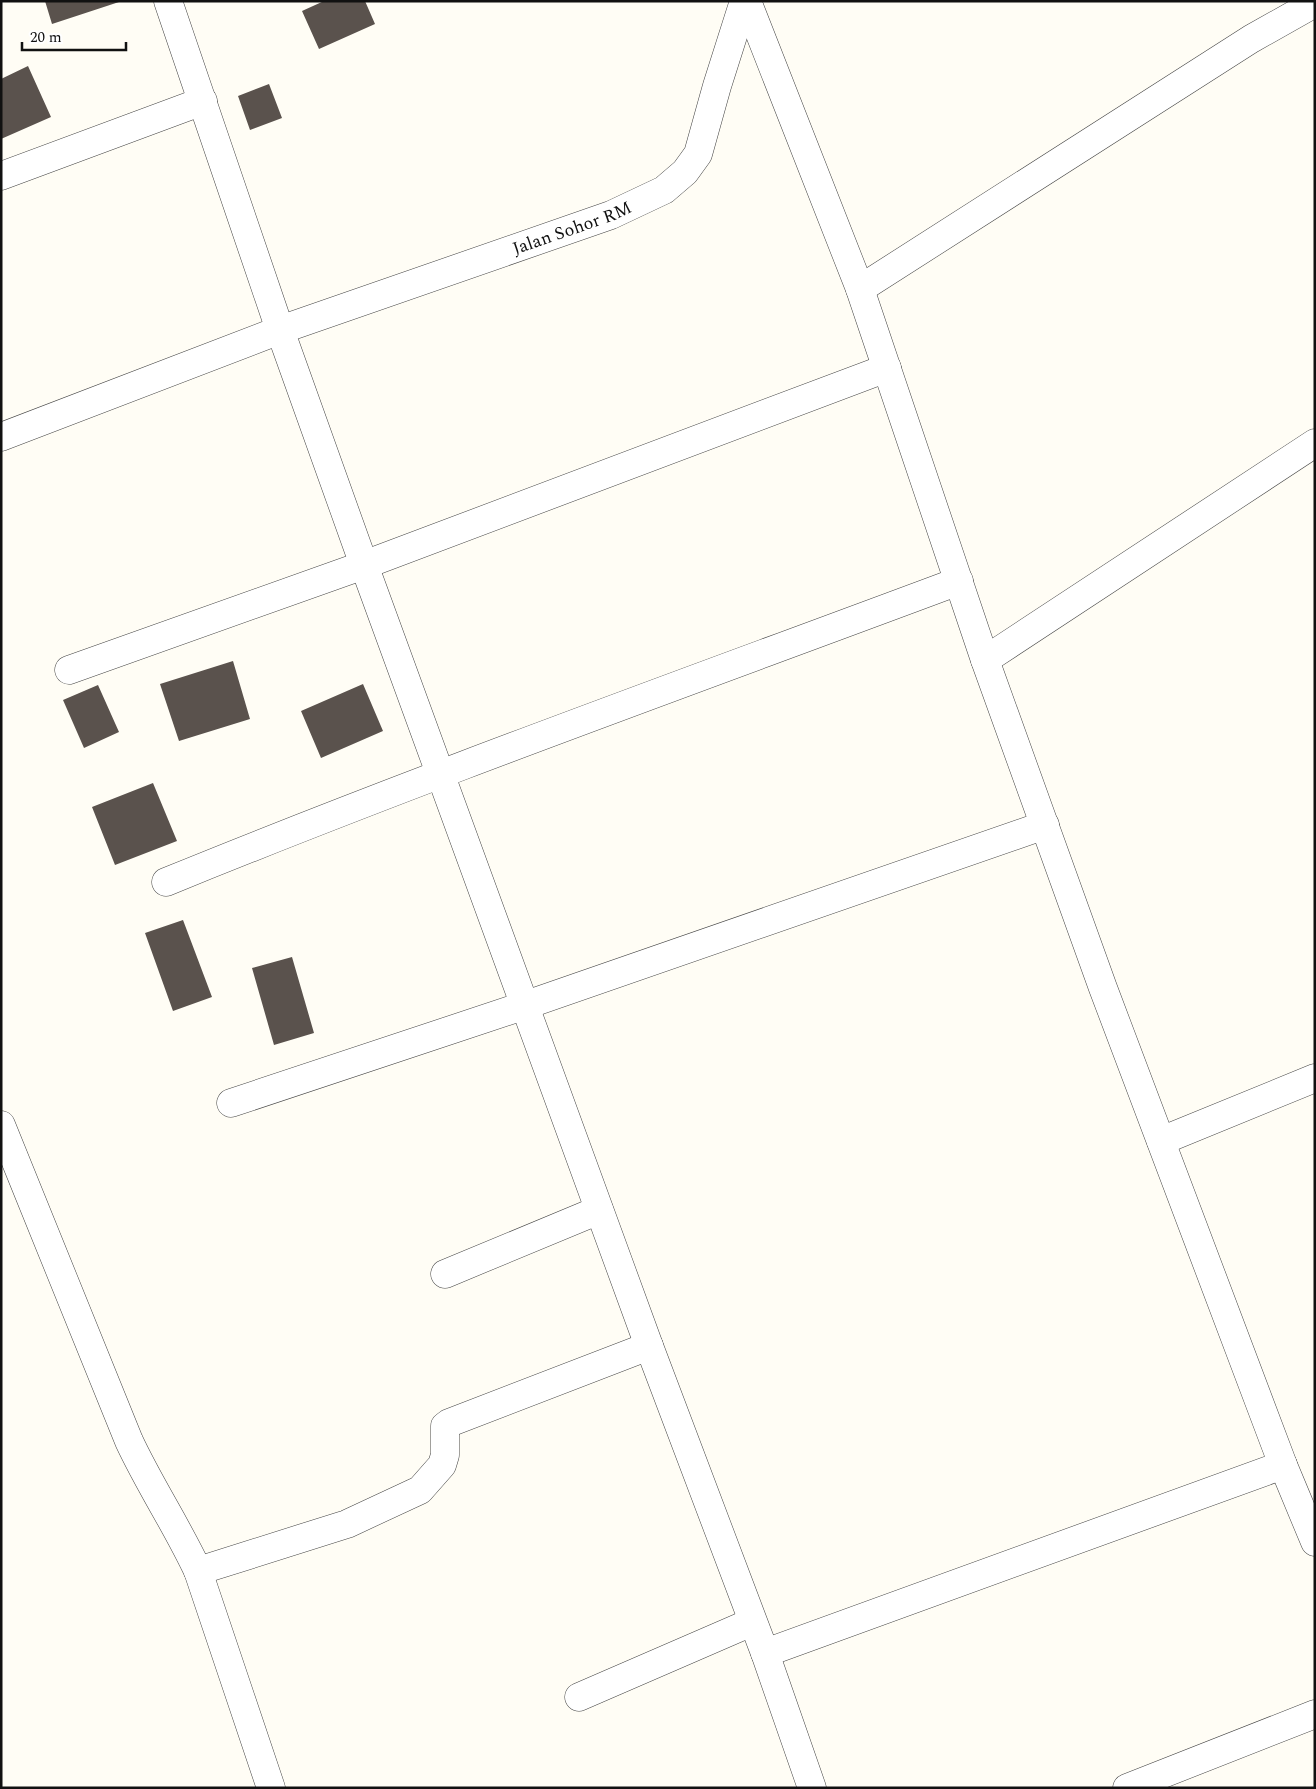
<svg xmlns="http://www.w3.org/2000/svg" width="1316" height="1789" font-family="Spectral,serif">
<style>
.building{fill:#5a524d}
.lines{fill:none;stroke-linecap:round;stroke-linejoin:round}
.minor-casing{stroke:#444;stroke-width:29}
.minor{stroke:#fff;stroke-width:28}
.labels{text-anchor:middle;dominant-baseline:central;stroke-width:5;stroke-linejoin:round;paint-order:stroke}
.street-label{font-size:18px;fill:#111;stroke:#fff}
</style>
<rect width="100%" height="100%" fill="#fffdf5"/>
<path class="building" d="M45,1h74v1l-67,22z
M324,1h41l10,23 -56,25 -17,-38z
M28,66l23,51 -50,22v-60z
M269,84l13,34 -32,12 -12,-34z
M233,661l17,58 -71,22 -19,-57z
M363,684l20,47 -62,27 -20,-47z
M98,685l21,47 -35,16 -21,-48z
M153,783l24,58 -62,24 -23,-58z
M183,920l29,77 -39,14 -28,-78z
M292,957l22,76 -40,12 -22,-77z"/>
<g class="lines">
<g class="minor-casing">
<g id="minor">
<path d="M168,1l112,329 84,235 285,781 116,307 47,135"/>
<path d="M747,1l113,288 125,371 118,328 180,477 32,77"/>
<path d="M1,176l202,-75"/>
<path d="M860,289l391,-250 64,-36"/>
<path id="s1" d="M1,437l279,-107 331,-115 53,-25 21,-18 13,-18 19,-68 27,-85"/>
<path d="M985,660l330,-217"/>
<path d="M69,670l295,-105 523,-197"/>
<path d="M166,882c262,-107 528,-202 793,-301"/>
<path d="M231,1103l295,-98 519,-180"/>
<path d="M1,1125l128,316c21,45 48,85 69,130l73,217"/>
<path d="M1161,1141l154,-63"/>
<path d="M445,1274l154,-64"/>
<path d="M198,1571l149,-47 73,-34 22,-25 3,-10v-29l4,-3 200,-77"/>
<path d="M765,1653l518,-188"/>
<path d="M579,1697l173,-75"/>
<path d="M1127,1788l188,-74"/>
</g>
</g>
<use href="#minor" class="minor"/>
</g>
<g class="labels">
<g class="street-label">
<text stroke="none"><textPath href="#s1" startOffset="608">Jalan Sohor RM</textPath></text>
</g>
</g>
<rect width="1316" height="1789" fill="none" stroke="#111111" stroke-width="5"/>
<path d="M22 42v8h104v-8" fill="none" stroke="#111111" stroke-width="2.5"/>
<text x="30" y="42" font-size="15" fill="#111111" stroke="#ffffff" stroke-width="4" paint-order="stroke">20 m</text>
</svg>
